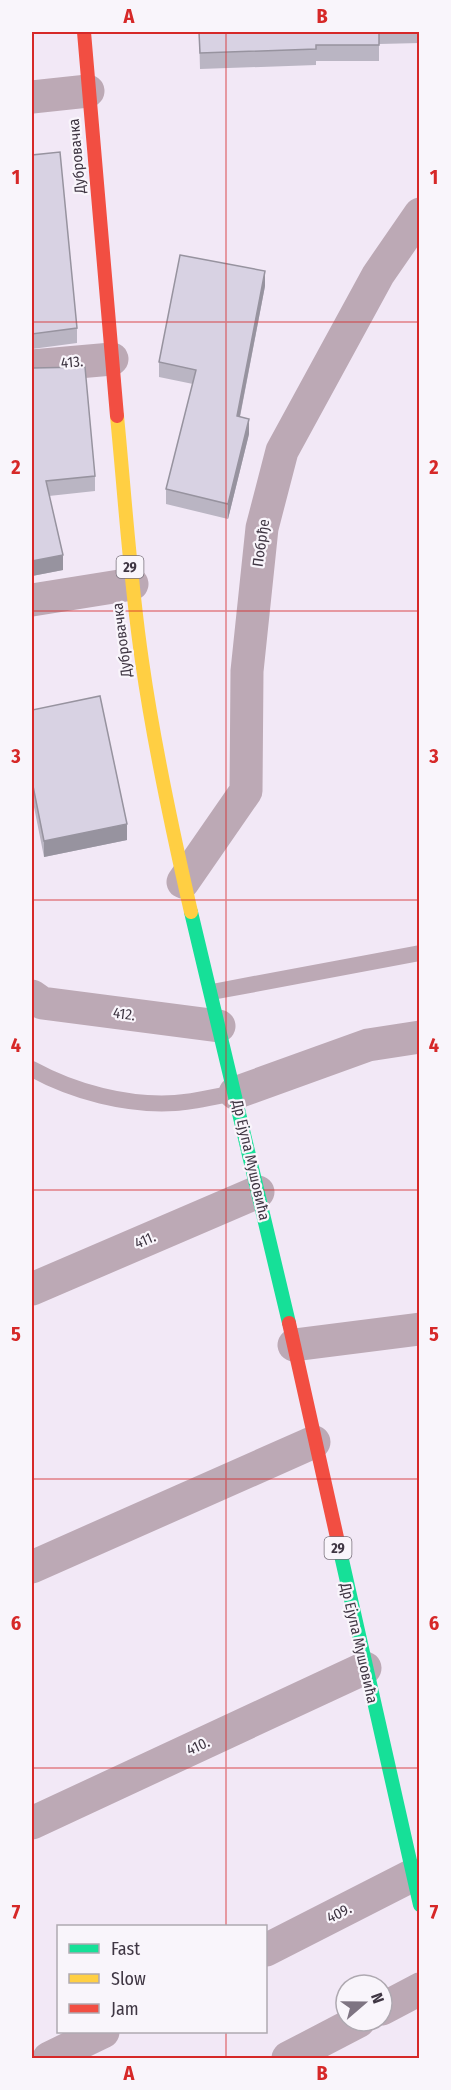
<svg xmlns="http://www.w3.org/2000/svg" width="451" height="2090" font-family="'Fira Sans Condensed',sans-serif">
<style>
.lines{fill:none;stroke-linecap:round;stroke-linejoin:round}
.lane{stroke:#bca9b5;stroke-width:16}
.street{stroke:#bca9b5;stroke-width:33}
.fast{stroke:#16e098;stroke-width:14}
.slow{stroke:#ffcf43;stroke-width:14}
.jam{stroke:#f24e42;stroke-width:14}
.wall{fill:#bab5c3}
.shaded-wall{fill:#97939f}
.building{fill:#d8d2e3;stroke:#97939f;stroke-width:1.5}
.grid{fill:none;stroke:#d62828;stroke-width:1.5;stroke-opacity:0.55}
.labels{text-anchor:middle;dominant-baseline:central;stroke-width:4.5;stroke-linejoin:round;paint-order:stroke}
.shield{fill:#f9f5fb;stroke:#776f7a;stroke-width:1.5}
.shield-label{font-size:14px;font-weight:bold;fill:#3f3643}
.street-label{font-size:15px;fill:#3f3643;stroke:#f9f5fb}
.neatline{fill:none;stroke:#d62828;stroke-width:2}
.grid-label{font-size:20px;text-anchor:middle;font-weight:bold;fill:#d62828}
</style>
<rect width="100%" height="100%" fill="#f2e8f6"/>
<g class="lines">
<path class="lane" d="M212,992l208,-39
M32,1069c42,23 95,37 143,34 20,-1 41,-7 60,-10"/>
<path class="street" d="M32,97l56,-6
M32,366l80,-7
M32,600l100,-16
M183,882l63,-91 1,-120 15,-143 20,-77 96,-176 42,-61
M32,996l10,7 177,23
M235,1093l133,-48 52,-8
M32,1289l226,-97
M294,1345l126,-16
M32,1567l282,-125
M32,1823l333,-155
M266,1950l147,-75
M382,2009l38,-20
M49,2058l54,-26
M288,2058l71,-37"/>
<path class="fast" d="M191,912l98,411
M338,1542l82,363"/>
<path class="slow" d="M117,416c8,82 13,164 25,245 12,85 30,168 49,251"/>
<path class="jam" d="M84,32l33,384
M289,1323l49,219"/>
</g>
<path class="wall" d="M199,32h221v11l-41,1v17h-63v4l-116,4z
M32,155l45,173v15l-45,6z
M265,286l-25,131 9,17 -21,85 -62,-15v-15l27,-105 -34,-7v-15z
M32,368l63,108v15l-46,5 14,74 -31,6z
M32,710l95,130 -83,17 -12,-60z"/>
<path class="shaded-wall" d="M265,271v15l-28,145v-15z
M249,419v15l-21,85v-15z
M63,555v15l-31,6v-15z
M127,824v16l-83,17v-16z"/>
<path class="building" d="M199,32h180v13h-63v4l-116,4z
M60,152l17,176 -45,6v-179z
M180,255l85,16 -28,145 12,3 -21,85 -62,-15 30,-119 -37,-8z
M85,367l10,109 -49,5 17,74 -31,6v-193z
M100,696l27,128 -83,17 -12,-60v-71z"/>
<path class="grid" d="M226,32v1894M32,322h388M32,611h388M32,900h388M32,1190h388M32,1479h388M32,1768h388M226,2032v26"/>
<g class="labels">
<g class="shield">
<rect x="116.5" y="556" width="27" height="22" rx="4.5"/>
<rect x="324.5" y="1537" width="27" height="22" rx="4.5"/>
</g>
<g class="shield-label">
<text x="130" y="567">29</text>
<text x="338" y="1548">29</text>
</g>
<g class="street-label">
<text transform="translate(77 156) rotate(-95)">Дубровачка</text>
<text transform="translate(72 362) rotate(-5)">413.</text>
<text transform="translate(261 543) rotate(-82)">Побрђе</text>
<text transform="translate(122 640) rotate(-97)">Дубровачка</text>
<text transform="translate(124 1014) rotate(7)">412.</text>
<text transform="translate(251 1160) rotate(77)">Др Ејупа Мушовића</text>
<text transform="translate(145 1240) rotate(-23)">411.</text>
<text transform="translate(359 1643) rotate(77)">Др Ејупа Мушовића</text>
<text transform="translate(198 1746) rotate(-25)">410.</text>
<text transform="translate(339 1913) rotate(-27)">409.</text>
</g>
</g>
<rect width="451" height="2090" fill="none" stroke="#f9f5fb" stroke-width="66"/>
<rect x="57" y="1925" width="210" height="108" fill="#f9f5fb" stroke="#afa9b1" stroke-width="1.5"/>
<rect x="69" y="1944" width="30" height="9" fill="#16e098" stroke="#afa9b1" stroke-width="1.5"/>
<text x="111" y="1955" font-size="18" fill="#3f3643">Fast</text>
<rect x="69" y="1974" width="30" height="9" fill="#ffcf43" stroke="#afa9b1" stroke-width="1.5"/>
<text x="111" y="1985" font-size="18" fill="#3f3643">Slow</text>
<rect x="69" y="2004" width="30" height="9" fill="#f24e42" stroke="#afa9b1" stroke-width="1.5"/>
<text x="111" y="2015" font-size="18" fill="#3f3643">Jam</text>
<g transform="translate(364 2003) rotate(70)"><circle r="28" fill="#f9f5fb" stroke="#afa9b1" stroke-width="1.5"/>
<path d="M0-4.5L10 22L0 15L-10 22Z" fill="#7e7482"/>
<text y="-9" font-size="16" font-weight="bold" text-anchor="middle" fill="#3f3643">N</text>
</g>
<rect x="33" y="33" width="385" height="2024" class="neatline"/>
<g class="grid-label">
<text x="129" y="23">A</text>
<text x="322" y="23">B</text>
<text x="16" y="184">1</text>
<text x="434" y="184">1</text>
<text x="16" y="474">2</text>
<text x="434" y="474">2</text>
<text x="16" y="763">3</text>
<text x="434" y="763">3</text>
<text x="16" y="1052">4</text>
<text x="434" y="1052">4</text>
<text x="16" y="1341">5</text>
<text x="434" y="1341">5</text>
<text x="16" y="1630">6</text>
<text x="434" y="1630">6</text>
<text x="16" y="1919">7</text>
<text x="434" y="1919">7</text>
<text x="129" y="2080">A</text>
<text x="322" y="2080">B</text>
</g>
</svg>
